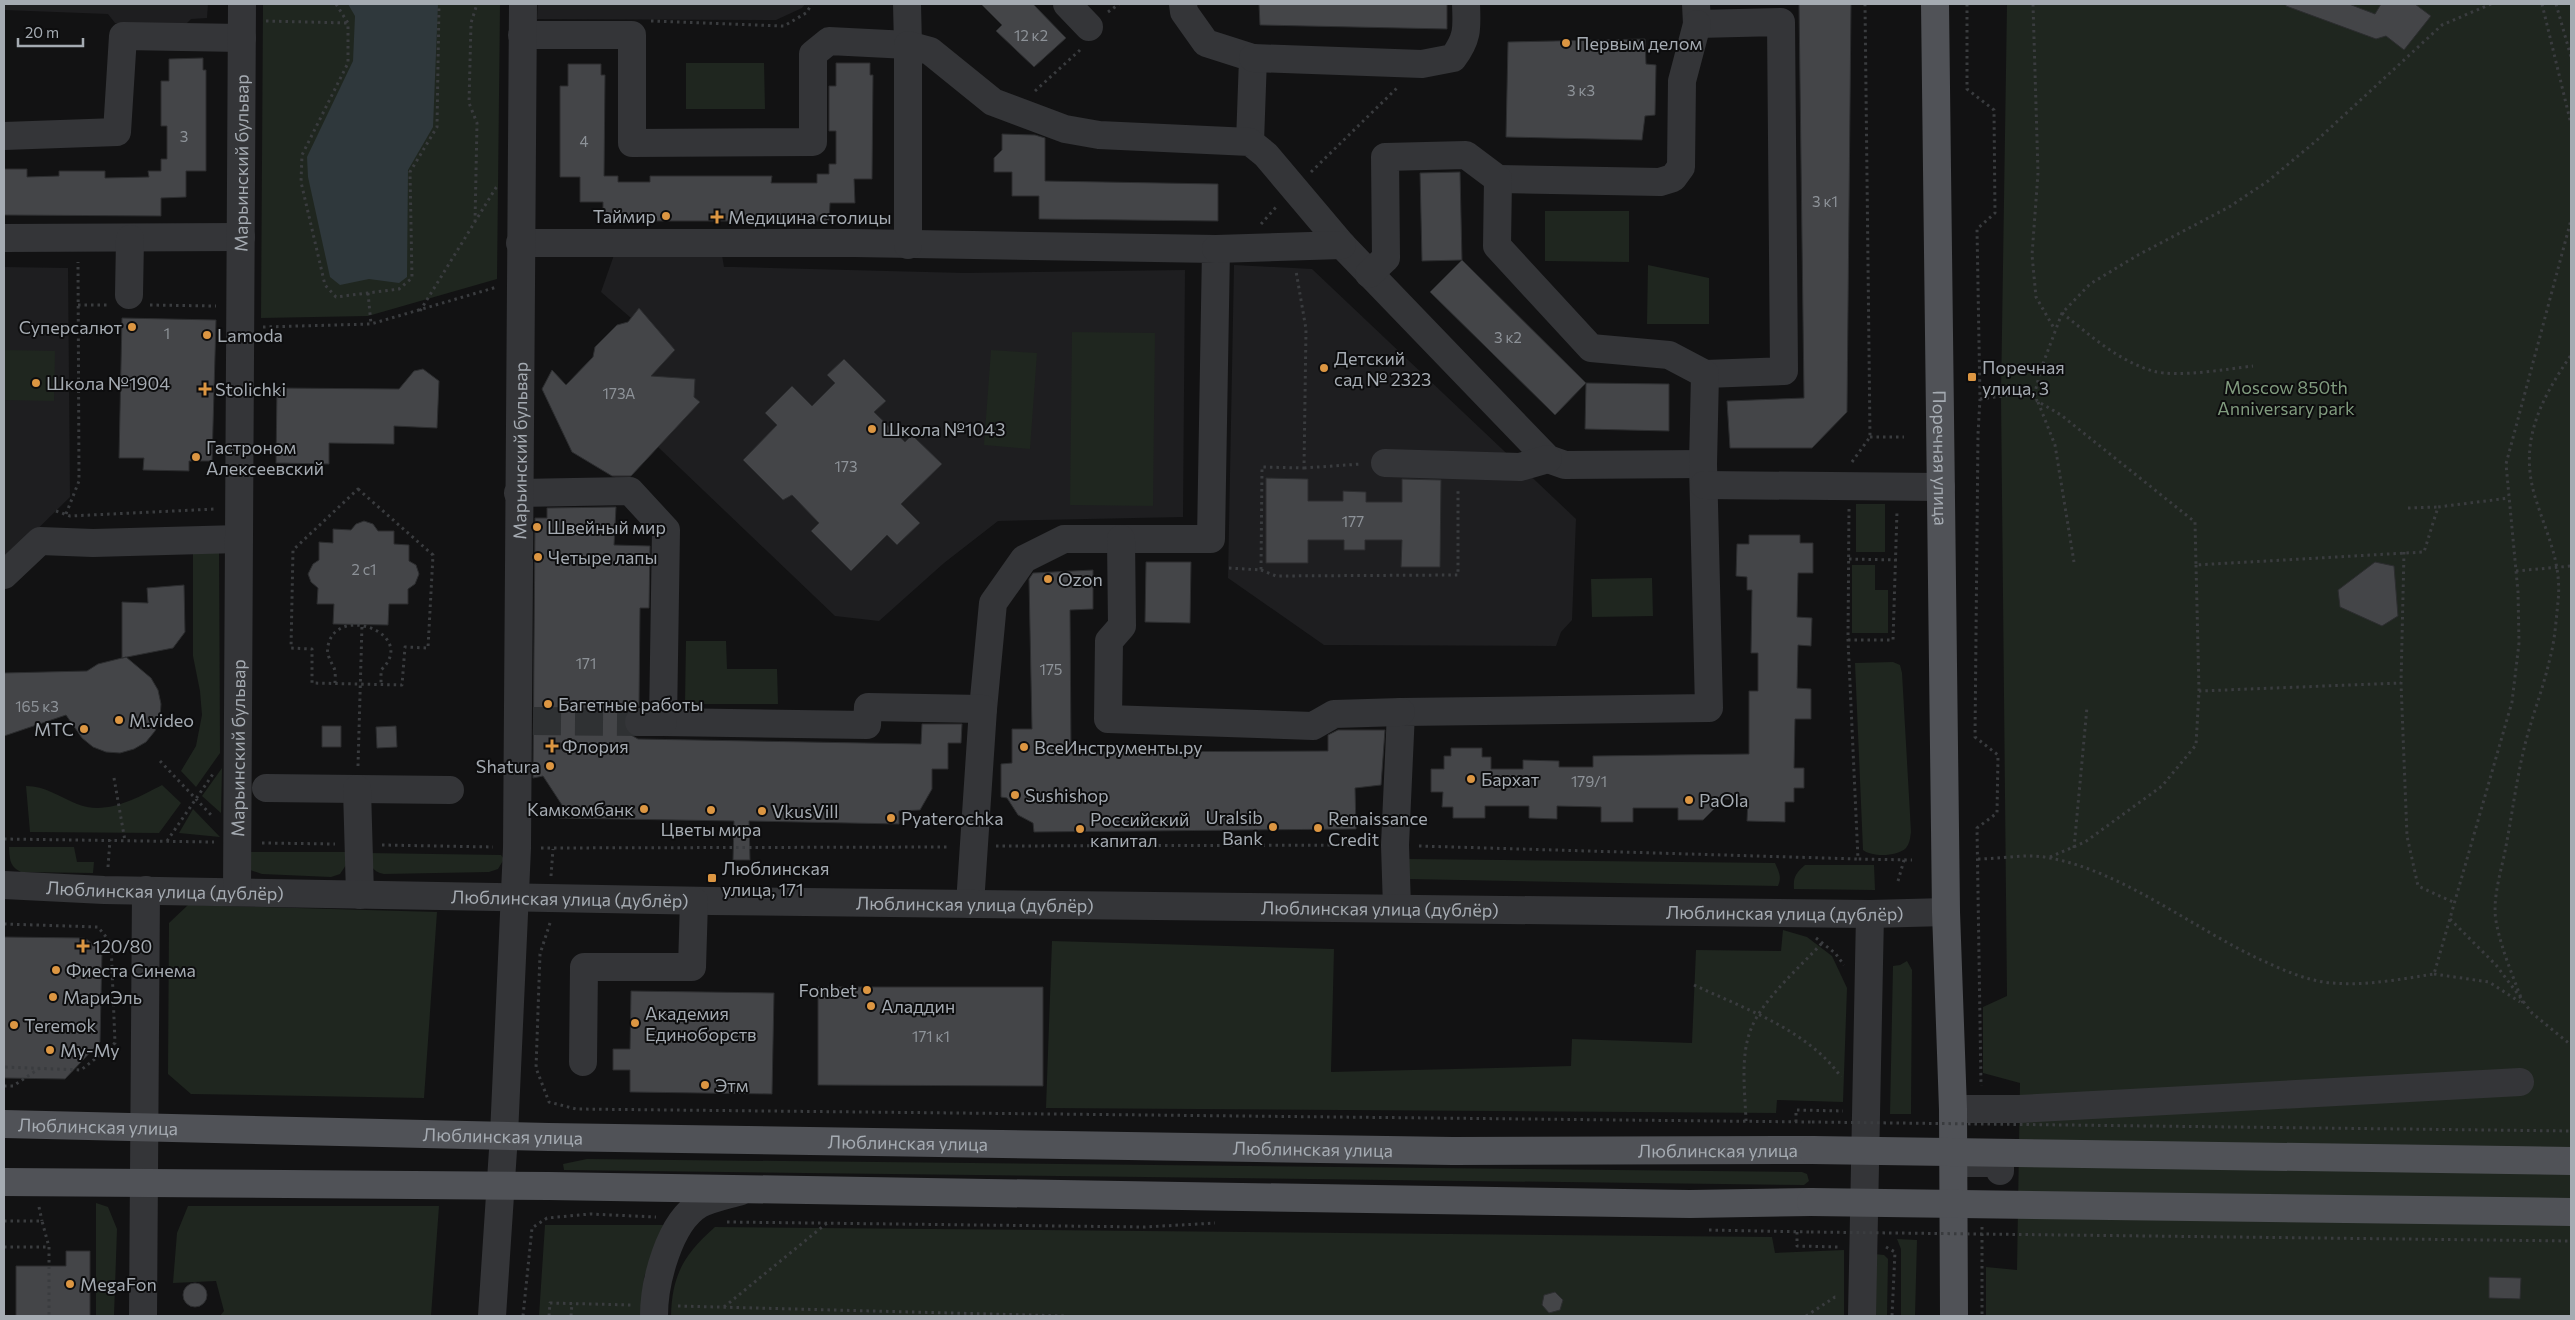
<svg xmlns="http://www.w3.org/2000/svg" width="2575" height="1320" font-family="Commissioner,sans-serif">
<style>
.built{fill:#1e1e20}
.green{fill:#1f261f}
.water{fill:#2f383c}
.building{fill:#444548;stroke:#2c2d2f}
.lines{fill:none;stroke-linecap:round;stroke-linejoin:round}
.minor-tunnel{stroke:#2f3133;stroke-width:28;stroke-dasharray:28 14;stroke-linecap:butt}
.path{stroke:#3a3c3f;stroke-width:3;stroke-dasharray:2.5 4;stroke-linecap:butt}
.minor{stroke:#343538;stroke-width:28}
.major{stroke:#505257;stroke-width:28}
.path-bridge{stroke:#3a3c3f;stroke-width:3;stroke-dasharray:2.5 4;stroke-linecap:butt}
.major-bridge{stroke:#505257;stroke-width:28}
.poi-dot{fill:#dc9642;stroke:#0d0d0e;stroke-width:2}
.labels{text-anchor:middle;dominant-baseline:central;stroke-width:4;stroke-linejoin:round;paint-order:stroke}
.number-label{font-size:15px;fill:#8d9298}
.poi-label{font-size:18px;fill:#a5abb2;stroke:#0d0d0e;text-anchor:start}
.street-label{font-size:18px;fill:#a5abb2;stroke:#0d0d0e}
.park-label{font-size:18px;fill:#809b7e;stroke:#0d0d0e}
</style>
<rect width="100%" height="100%" fill="#121213"/>
<path class="built" d="M4,4h204l-1,14 -16,1 -5,5 -71,-1 -7,-9 -104,-4z
M538,4h267l-3,4 -26,12 -239,-1z
M614,255h108l2,12h10l231,6 220,-3 -2,247 -185,4 -54,42 -65,58 -44,-5 -177,-169 -34,36 -52,-31 -30,-63 10,-19 14,15 27,-28 2,-10 22,-22 11,-3 3,-4 -30,-26z
M1234,265l78,4 264,250 -4,101 -11,12 -5,14 -232,-1 -96,-67z
M4,267l64,1 2,229 -66,65z"/>
<path class="green" d="M263,4h237l-3,275 -129,37 -107,2z
M2007,4h564v1312h-585v-49l31,3 3,-187 -37,-10v-66l24,-11 -6,-600z
M686,63h78l1,46h-79z
M1545,211h84v51l-84,-1z
M1648,265l61,13v46h-62z
M1072,332l83,1 -2,173 -83,-1z
M4,350l51,1 -1,50 -50,-1z
M991,350l46,3 -7,96 -46,-4z
M1856,504h29v48h-29z
M219,551l1,202 -24,34 -15,-16 15,-25 6,-31 -2,-24 -7,-35v-104z
M1852,565h23v25h13v43h-36z
M1652,578l1,38 -61,1 -1,-38z
M686,641h40l1,28h50l1,35h-93z
M1893,662l7,3 2,8 9,159c-1,6 -1,11 -5,16 -9,9 -34,9 -43,2l-8,-187z
M222,768l-1,45 -19,-17z
M162,785l19,18 -22,30 -129,-1 -4,-46c19,0 34,11 51,18 29,12 60,-6 85,-19z
M193,809l27,28 -41,-4z
M9,847h65l3,15h17l-1,11 -72,-1c-12,-6 -11,-13 -12,-25z
M243,852h102l1,13 -6,9 -9,3 -69,-3 -12,-4z
M367,853l134,2 3,4 -6,10 -9,3 -105,2c-12,-2 -14,-10 -17,-21z
M1408,859l367,4c4,9 7,14 3,23l-370,-7z
M1805,865h69l1,25 -81,-1c-1,-12 2,-16 11,-24z
M188,905l249,7 -13,186 -233,-4 -23,-20 1,-151z
M1783,930l24,7 25,19 15,32 -4,114 -66,-2 -1,13 -730,-5 6,-167 282,8 -3,123 240,-6 1,-27 120,4 4,-93 85,1z
M1907,961l5,9 -1,144h-21l3,-148 7,-1z
M587,1159l1215,13 5,2 2,7 -5,4 -1240,-15 -1,-6z
M96,1203l12,4 9,22 -3,87h-18z
M188,1206h251l-8,110h-211l4,-5 -8,-30 -43,2 4,-50z
M545,1225h120l-21,52 -1,39h-104z
M715,1227l1057,10 3,16 69,-3v66h-1173c1,-41 13,-62 44,-89z
M1897,1239l20,1 -2,76h-14v-67z
M1874,1254l10,1 4,4 -1,57h-14z"/>
<path class="water" d="M348,4h90l-5,123 -25,43 -1,107 -8,6 -30,-4 -29,6 -10,-8 -22,-100 -1,-20 46,-96 2,-45z"/>
<path class="building" d="M981,4h52l33,34 -32,29 -38,-36 6,-6z
M1259,4h188v25l-187,-4z
M1799,4h52l-4,408 -35,36h-82l-3,-47 77,-3z
M2286,4h63l26,10 6,-10h34l16,12 -27,34 -18,-14 -10,3 -90,-33z
M1645,39l1,25 10,1 -1,50 -10,1 -3,24 -136,-3 2,-95z
M203,58v12h3v101h-20v26l-25,1v18l-157,-1v-46h23v8l32,-1v-5h46v7l44,-1 -1,-6h13v-12h6v-33h-6v-45h8v-22z
M836,63h34v12h3l-1,104h-18l1,24h-25l-1,18h-226v-19h-23v-25h-20v-91h8v-22h33v11h4l-1,101h14v6h32v-6h122l-1,7h46v-9h12v-10h7v-33h-7v-45h7z
M1002,134l33,1 10,3v43l173,3v37l-179,-2v-23h-27v-24h-18v-14l8,-8z
M1460,172l2,88 -40,1 -2,-88z
M1462,260l124,123 83,1v47l-84,-2 1,-46 -31,32 -125,-123z
M639,308l36,42 -24,26 44,3 -1,18 6,5 -69,74h-19l-40,-24 -30,-63 10,-19 14,15 27,-28 2,-10 22,-22 11,-3z
M122,318l94,2 -4,141h-23v10l-46,-1 1,-12h-25z
M844,359l42,42 -12,11 31,30 7,-7 30,29 -41,40 19,19 -23,22 -10,-10 -36,36 -40,-40 8,-8 -27,-28 -9,5 -40,-40 34,-35 -12,-12 27,-27 20,20 23,-23 -8,-8z
M423,369l16,12 -2,47 -43,-2v18l-65,-1v21l-53,-1 1,-75 122,1 15,-18z
M1266,478l42,1v22h35v-10l23,1v10h36v-23l39,1 -1,87h-39l1,-27h-37v10h-21v-10h-36v23h-42z
M616,507l-2,38 36,1 -1,62h-9l-1,98 -8,3 -6,6 -2,7 2,7 6,6 7,4 283,5 1,-20h40l-1,19h-13v26h-16v20l-12,21 -21,1v13l-150,-3 1,39h-17l1,-39 -175,-3 3,-13 -19,-29 -10,2 2,-260h12v-10z
M364,521l9,3 5,7h16v13l15,1v16l7,4 3,9 -4,10 -7,5v15h-19l-1,21 -55,-1 1,-20h-17l1,-16 -7,-6 -3,-8 5,-10 6,-4v-18l14,1v-14l18,1 5,-6z
M1749,535h51v8h13v30h-15l-1,44 15,1 -1,28 -13,-1 -1,43 14,1v30h-16l-1,49h10v20h-10v14h-9v20l-38,-1 1,-22h-24l-21,21h-25v-12h-45v14h-32v-15l-44,-1v13l-28,-1v-12h-44v12h-32v-11h-11l1,-15h-12v-23h13v-13h7v-8h31v9h9v12h32v-9l36,1v6h34v-11l156,-2v-63h9v-38h-7l1,-63h-5v-13l-11,-1 1,-32h12z
M1146,562h45l-1,61 -45,-1z
M2375,562l19,4 4,50 -16,10 -42,-19 -2,-17z
M1093,570v39l-23,1 1,142 257,-1v-16l10,-5h47l-4,55 -26,3 1,41 -322,3 -1,-9 -15,-8 -11,-17 -6,-1v-33l11,-1v-34h20l-3,-150 4,-6z
M184,585l1,47 -12,16 -51,10v-56l26,1 -1,-15z
M126,657l25,21 7,12 3,14 -1,14 -5,13 -9,11 -12,7 -14,4 -14,-1 -13,-5 -11,-9 -16,-23 -62,21v-63l83,-2 11,-7z
M322,726h19v21h-19z
M396,726l1,21 -20,1 -1,-21z
M4,937l81,1 17,13 -2,91 -35,37 -61,-1z
M818,987h225v99l-225,-1z
M631,991l143,2 -2,101 -142,-2v-22h-17v-21h17z
M66,1251h24v65h-74v-50h50z
M2489,1277l32,1 -1,21 -31,-1z
M183 1295a12 12 0 1 1 24 0a12 12 0 1 1-24 0Z
M1555,1292l8,8 -3,10 -11,3 -7,-8 2,-10z"/>
<g class="lines">
<path class="minor-tunnel" d="M533,721l106,1"/>
<path class="path" d="M336,4l12,19v40l-46,92 -1,27 24,103 11,12 63,-8 13,-11 -2,-106 27,-45 2,-123
M1967,4v85l27,21 1,103 -18,16 3,170 -2,35 -3,303 23,18 -1,58 -20,15 4,258
M2033,4l5,169 -6,82 4,42 19,33
M2491,4l-49,21 -126,116 -48,40 -39,26 -91,48 -48,29 -28,29 -21,56 -6,23 2,9 24,14 134,107 1,43 228,-13 14,-45 71,-9
M2542,4l29,120
M2556,4l15,53
M1108,12l11,-8
M266,21l81,2
M651,21l133,5 22,-13 6,-9
M1035,91l45,-41
M1311,172l87,-85
M475,222l2,-99 -8,-20 2,-80 6,-19
M1261,224l16,-18
M368,293l3,31
M78,305h30
M150,305l66,1
M420,311l77,-125
M2062,313c28,22 56,48 91,58 25,7 74,-2 100,-5
M263,327l108,-3 126,-37
M1980,399l55,-7
M2038,402l17,43 19,117
M1870,437h34
M1852,462l18,-25 -5,-433
M1304,468l57,-4
M358,489l75,66 -5,93 -23,-1 -3,38 -90,-2v-34l-21,-1 2,-98z
M2408,508l30,-1
M1849,509l-1,131 10,219 54,1
M56,511l14,5 145,-7
M66,514l13,-33 -1,-219
M2404,552l-3,131 6,153 11,50 37,17
M1849,559l48,1
M2196,565l3,126
M1229,568l32,2 1,-103 42,1 2,-139 -10,-58
M1261,570l15,6 182,-1v-86
M2516,571l55,-5
M1848,640h45l4,-129
M335,683c0,-4 1,-11 -1,-15 -3,-7 -8,-13 -6,-22 8,-43 91,-12 53,24v14
M160,761l53,56
M358,766l4,-141
M114,778l11,63
M4,839l210,3
M167,841l46,-67
M262,843l73,1
M382,845l111,2
M996,846l377,-1
M1419,846l439,13
M541,848l409,-1
M2074,848l13,-141
M2050,857l35,-15 77,-56 34,-41 3,-54 202,-8
M1978,859c24,0 49,-6 72,-1 71,13 142,69 207,100 24,11 49,23 75,25 35,3 69,-4 102,-9l78,-272 7,-59 -1,-51 -12,-128 65,-244
M108,867l2,-27
M551,876l2,-27
M1898,881l6,-21
M2450,919l46,46 36,48 39,32
M550,923l-10,31 -4,114 13,34 27,7 1236,13
M4,924l94,3 13,16 4,100 -34,27 -77,-3
M1816,938l19,15 9,12
M2434,974l55,8 31,20
M1694,985c51,24 114,45 147,92
M2523,1003c-10,-27 -22,-54 -27,-82 -4,-24 6,-52 10,-75 6,-31 10,-63 17,-93 7,-32 20,-63 27,-95 5,-18 6,-38 8,-56 4,-37 -10,-65 -21,-99 -20,-58 2,-101 34,-148
M4,1086h9l27,-18
M1746,1121c-1,-29 -6,-65 5,-92 11,-29 49,-62 71,-86
M1796,1122v-12l47,1
M39,1207l3,14
M4,1221h38l7,26v69
M727,1222l418,5 70,-4
M1982,1227v89
M1709,1230l102,2
M1797,1232v14l43,1
M4,1247h45
M1886,1247l9,5 -3,64
M678,1306l390,10
M724,1307l103,-84
M523,1316l9,-88 15,-10 43,-4 66,3
M549,1316l1,-13 82,2
M571,1316l1,-13
M1806,1316l29,-19h4"/>
<g class="minor">
<path d="M1067,4l22,23"/>
<path d="M1183,4l1,8 22,31 47,15 -3,84"/>
<path d="M1696,4l1,20 84,-2 3,349 -79,3"/>
<path d="M522,35h110v108l181,-1v-88l16,-13 79,4 -1,-41"/>
<path d="M1253,58l169,6 31,-6c15,-20 14,-30 13,-54"/>
<path d="M4,136l113,-4 6,-96 119,2"/>
<path d="M1498,179l162,3 13,-4 8,-11 1,-86 15,-57"/>
<path d="M4,238l237,-1"/>
<path d="M520,243h334l362,6 -5,290h-147l-40,20 -31,44 -10,106"/>
<path d="M908,245v-200l22,6 63,51 72,27 34,6 151,7 16,13 76,90 206,214 17,6 138,-1"/>
<path d="M1216,249l126,-4"/>
<path d="M1369,274l17,-16 -1,-101 81,-2 32,24 -1,67 94,102 78,7 36,19 -2,90 6,244 -308,4 -6,133 2,63"/>
<path d="M129,295l1,-56"/>
<path d="M1385,463l135,4 28,-8"/>
<path d="M1704,485l237,2"/>
<path d="M518,493l112,-2 36,39 -3,192 204,3 1,-18 115,2 -13,195"/>
<path d="M1121,539l1,87 -13,15 -1,78 205,7 21,-12 67,-2"/>
<path d="M4,575l36,-34 53,2 146,-4"/>
<path d="M639,722h24"/>
<path d="M266,788l184,2"/>
<path d="M357,789l3,106"/>
<path id="s1" d="M4,885l100,5 607,11 1159,13 76,-2"/>
<path id="s2" d="M237,892l5,-888"/>
<path d="M583,1062l1,-95h108l2,-66"/>
<path d="M1953,1109h66l501,-27"/>
<path d="M1967,1163h33v8"/>
<path d="M143,1316l3,-426"/>
<path id="s3" d="M492,1316l12,-181 13,-287 6,-844"/>
<path d="M654,1316c0,-33 15,-94 46,-112 12,-6 28,-9 41,-13"/>
<path d="M1862,1316l8,-402"/>
</g>
<g class="major">
<path id="s4" d="M1935,4l11,908 7,197 1,207"/>
<path id="s5" d="M4,1124l545,13 904,14 359,-1"/>
<path d="M4,1182l545,4 1141,18 121,-2"/>
</g>
<path class="path-bridge" d="M1812,1122l759,9
M1811,1232l760,9"/>
<path class="major-bridge" d="M1812,1150l759,11
M1811,1202l760,10"/>
</g>
<g class="poi-dot">
<circle cx="1566" cy="43" r="5"/>
<circle cx="666" cy="216" r="5"/>
<path d="M714.5 209.5h5v5h5v5h-5v5h-5v-5h-5v-5h5z"/>
<circle cx="132" cy="327" r="5"/>
<circle cx="207" cy="335" r="5"/>
<circle cx="1324" cy="368" r="5"/>
<rect x="1967" y="372" width="10" height="10" rx="2.5"/>
<circle cx="36" cy="383" r="5"/>
<path d="M202.5 381.5h5v5h5v5h-5v5h-5v-5h-5v-5h5z"/>
<circle cx="872" cy="429" r="5"/>
<circle cx="196" cy="457" r="5"/>
<circle cx="537" cy="527" r="5"/>
<circle cx="538" cy="557" r="5"/>
<circle cx="1048" cy="579" r="5"/>
<circle cx="548" cy="704" r="5"/>
<circle cx="119" cy="720" r="5"/>
<circle cx="84" cy="729" r="5"/>
<path d="M549.5 738.5h5v5h5v5h-5v5h-5v-5h-5v-5h5z"/>
<circle cx="1024" cy="747" r="5"/>
<circle cx="550" cy="766" r="5"/>
<circle cx="1471" cy="779" r="5"/>
<circle cx="1015" cy="795" r="5"/>
<circle cx="1689" cy="800" r="5"/>
<circle cx="644" cy="809" r="5"/>
<circle cx="711" cy="810" r="5"/>
<circle cx="762" cy="811" r="5"/>
<circle cx="891" cy="818" r="5"/>
<circle cx="1273" cy="827" r="5"/>
<circle cx="1318" cy="828" r="5"/>
<circle cx="1080" cy="829" r="5"/>
<rect x="707" y="873" width="10" height="10" rx="2.5"/>
<path d="M80.5 938.5h5v5h5v5h-5v5h-5v-5h-5v-5h5z"/>
<circle cx="56" cy="970" r="5"/>
<circle cx="867" cy="990" r="5"/>
<circle cx="53" cy="997" r="5"/>
<circle cx="871" cy="1006" r="5"/>
<circle cx="635" cy="1023" r="5"/>
<circle cx="14" cy="1025" r="5"/>
<circle cx="50" cy="1050" r="5"/>
<circle cx="705" cy="1085" r="5"/>
<circle cx="70" cy="1284" r="5"/>
</g>
<g class="labels">
<g class="number-label">
<text x="1031" y="35">12 к2</text>
<text x="1581" y="90">3 к3</text>
<text x="184" y="136">3</text>
<text x="584" y="141">4</text>
<text x="1825" y="201">3 к1</text>
<text x="167" y="333">1</text>
<text x="1508" y="337">3 к2</text>
<text x="619" y="393">173А</text>
<text x="846" y="466">173</text>
<text x="1353" y="521">177</text>
<text x="364" y="569">2 с1</text>
<text x="586" y="663">171</text>
<text x="1051" y="669">175</text>
<text x="37" y="706">165 к3</text>
<text x="1589" y="781">179/1</text>
<text x="931" y="1036">171 к1</text>
</g>
<g class="poi-label">
<text x="1576" y="43">Первым делом</text>
<text x="656" y="216" text-anchor="end">Таймир</text>
<text x="728" y="217">Медицина столицы</text>
<text x="122" y="327" text-anchor="end">Суперсалют</text>
<text x="217" y="335">Lamoda</text>
<text x="1334" y="358">Детский<tspan x="1334" dy="21">сад № 2323</tspan></text>
<text x="1982" y="367">Поречная<tspan x="1982" dy="21">улица, 3</tspan></text>
<text x="46" y="383">Школа №1904</text>
<text x="215" y="389">Stolichki</text>
<text x="882" y="429">Школа №1043</text>
<text x="206" y="447">Гастроном<tspan x="206" dy="21">Алексеевский</tspan></text>
<text x="547" y="527">Швейный мир</text>
<text x="548" y="557">Четыре лапы</text>
<text x="1058" y="579">Ozon</text>
<text x="558" y="704">Багетные работы</text>
<text x="129" y="720">M.video</text>
<text x="74" y="729" text-anchor="end">МТС</text>
<text x="562" y="746">Флория</text>
<text x="1034" y="747">ВсеИнструменты.ру</text>
<text x="540" y="766" text-anchor="end">Shatura</text>
<text x="1481" y="779">Бархат</text>
<text x="1025" y="795">Sushishop</text>
<text x="1699" y="800">PaOla</text>
<text x="634" y="809" text-anchor="end">Камкомбанк</text>
<text x="772" y="811">VkusVill</text>
<text x="1263" y="817" text-anchor="end">Uralsib<tspan x="1263" dy="21">Bank</tspan></text>
<text x="901" y="818">Pyaterochka</text>
<text x="1328" y="818">Renaissance<tspan x="1328" dy="21">Credit</tspan></text>
<text x="1090" y="819">Российский<tspan x="1090" dy="21">капитал</tspan></text>
<text x="711" y="829" text-anchor="middle">Цветы мира</text>
<text x="722" y="868">Люблинская<tspan x="722" dy="21">улица, 171</tspan></text>
<text x="93" y="946">120/80</text>
<text x="66" y="970">Фиеста Синема</text>
<text x="857" y="990" text-anchor="end">Fonbet</text>
<text x="63" y="997">МариЭль</text>
<text x="881" y="1006">Аладдин</text>
<text x="645" y="1013">Академия<tspan x="645" dy="21">Единоборств</tspan></text>
<text x="24" y="1025">Teremok</text>
<text x="60" y="1050">Му-Му</text>
<text x="715" y="1085">Этм</text>
<text x="80" y="1284">MegaFon</text>
</g>
<g class="street-label">
<text stroke="none"><textPath href="#s2" startOffset="729">Марьинский бульвар</textPath></text>
<text stroke="none"><textPath href="#s3" startOffset="866">Марьинский бульвар</textPath></text>
<text stroke="none"><textPath href="#s4" startOffset="454">Поречная улица</textPath></text>
<text stroke="none"><textPath href="#s2" startOffset="144">Марьинский бульвар</textPath></text>
<text stroke="none"><textPath href="#s1" startOffset="161">Люблинская улица (дублёр)</textPath></text>
<text stroke="none"><textPath href="#s1" startOffset="566">Люблинская улица (дублёр)</textPath></text>
<text stroke="none"><textPath href="#s1" startOffset="971">Люблинская улица (дублёр)</textPath></text>
<text stroke="none"><textPath href="#s1" startOffset="1376">Люблинская улица (дублёр)</textPath></text>
<text stroke="none"><textPath href="#s1" startOffset="1781">Люблинская улица (дублёр)</textPath></text>
<text stroke="none"><textPath href="#s5" startOffset="94">Люблинская улица</textPath></text>
<text stroke="none"><textPath href="#s5" startOffset="499">Люблинская улица</textPath></text>
<text stroke="none"><textPath href="#s5" startOffset="904">Люблинская улица</textPath></text>
<text stroke="none"><textPath href="#s5" startOffset="1309">Люблинская улица</textPath></text>
<text stroke="none"><textPath href="#s5" startOffset="1714">Люблинская улица</textPath></text>
</g>
<g class="park-label">
<text x="2286" y="387">Moscow 850th<tspan x="2286" dy="21">Anniversary park</tspan></text>
</g>
</g>
<rect width="2575" height="1320" fill="none" stroke="#a5abb2" stroke-width="10"/>
<path d="M18 38v8h65v-8" fill="none" stroke="#a5abb2" stroke-width="2.5"/>
<text x="25" y="38" font-size="15" fill="#a5abb2" stroke="#0d0d0e" stroke-width="4" paint-order="stroke">20 m</text>
</svg>
